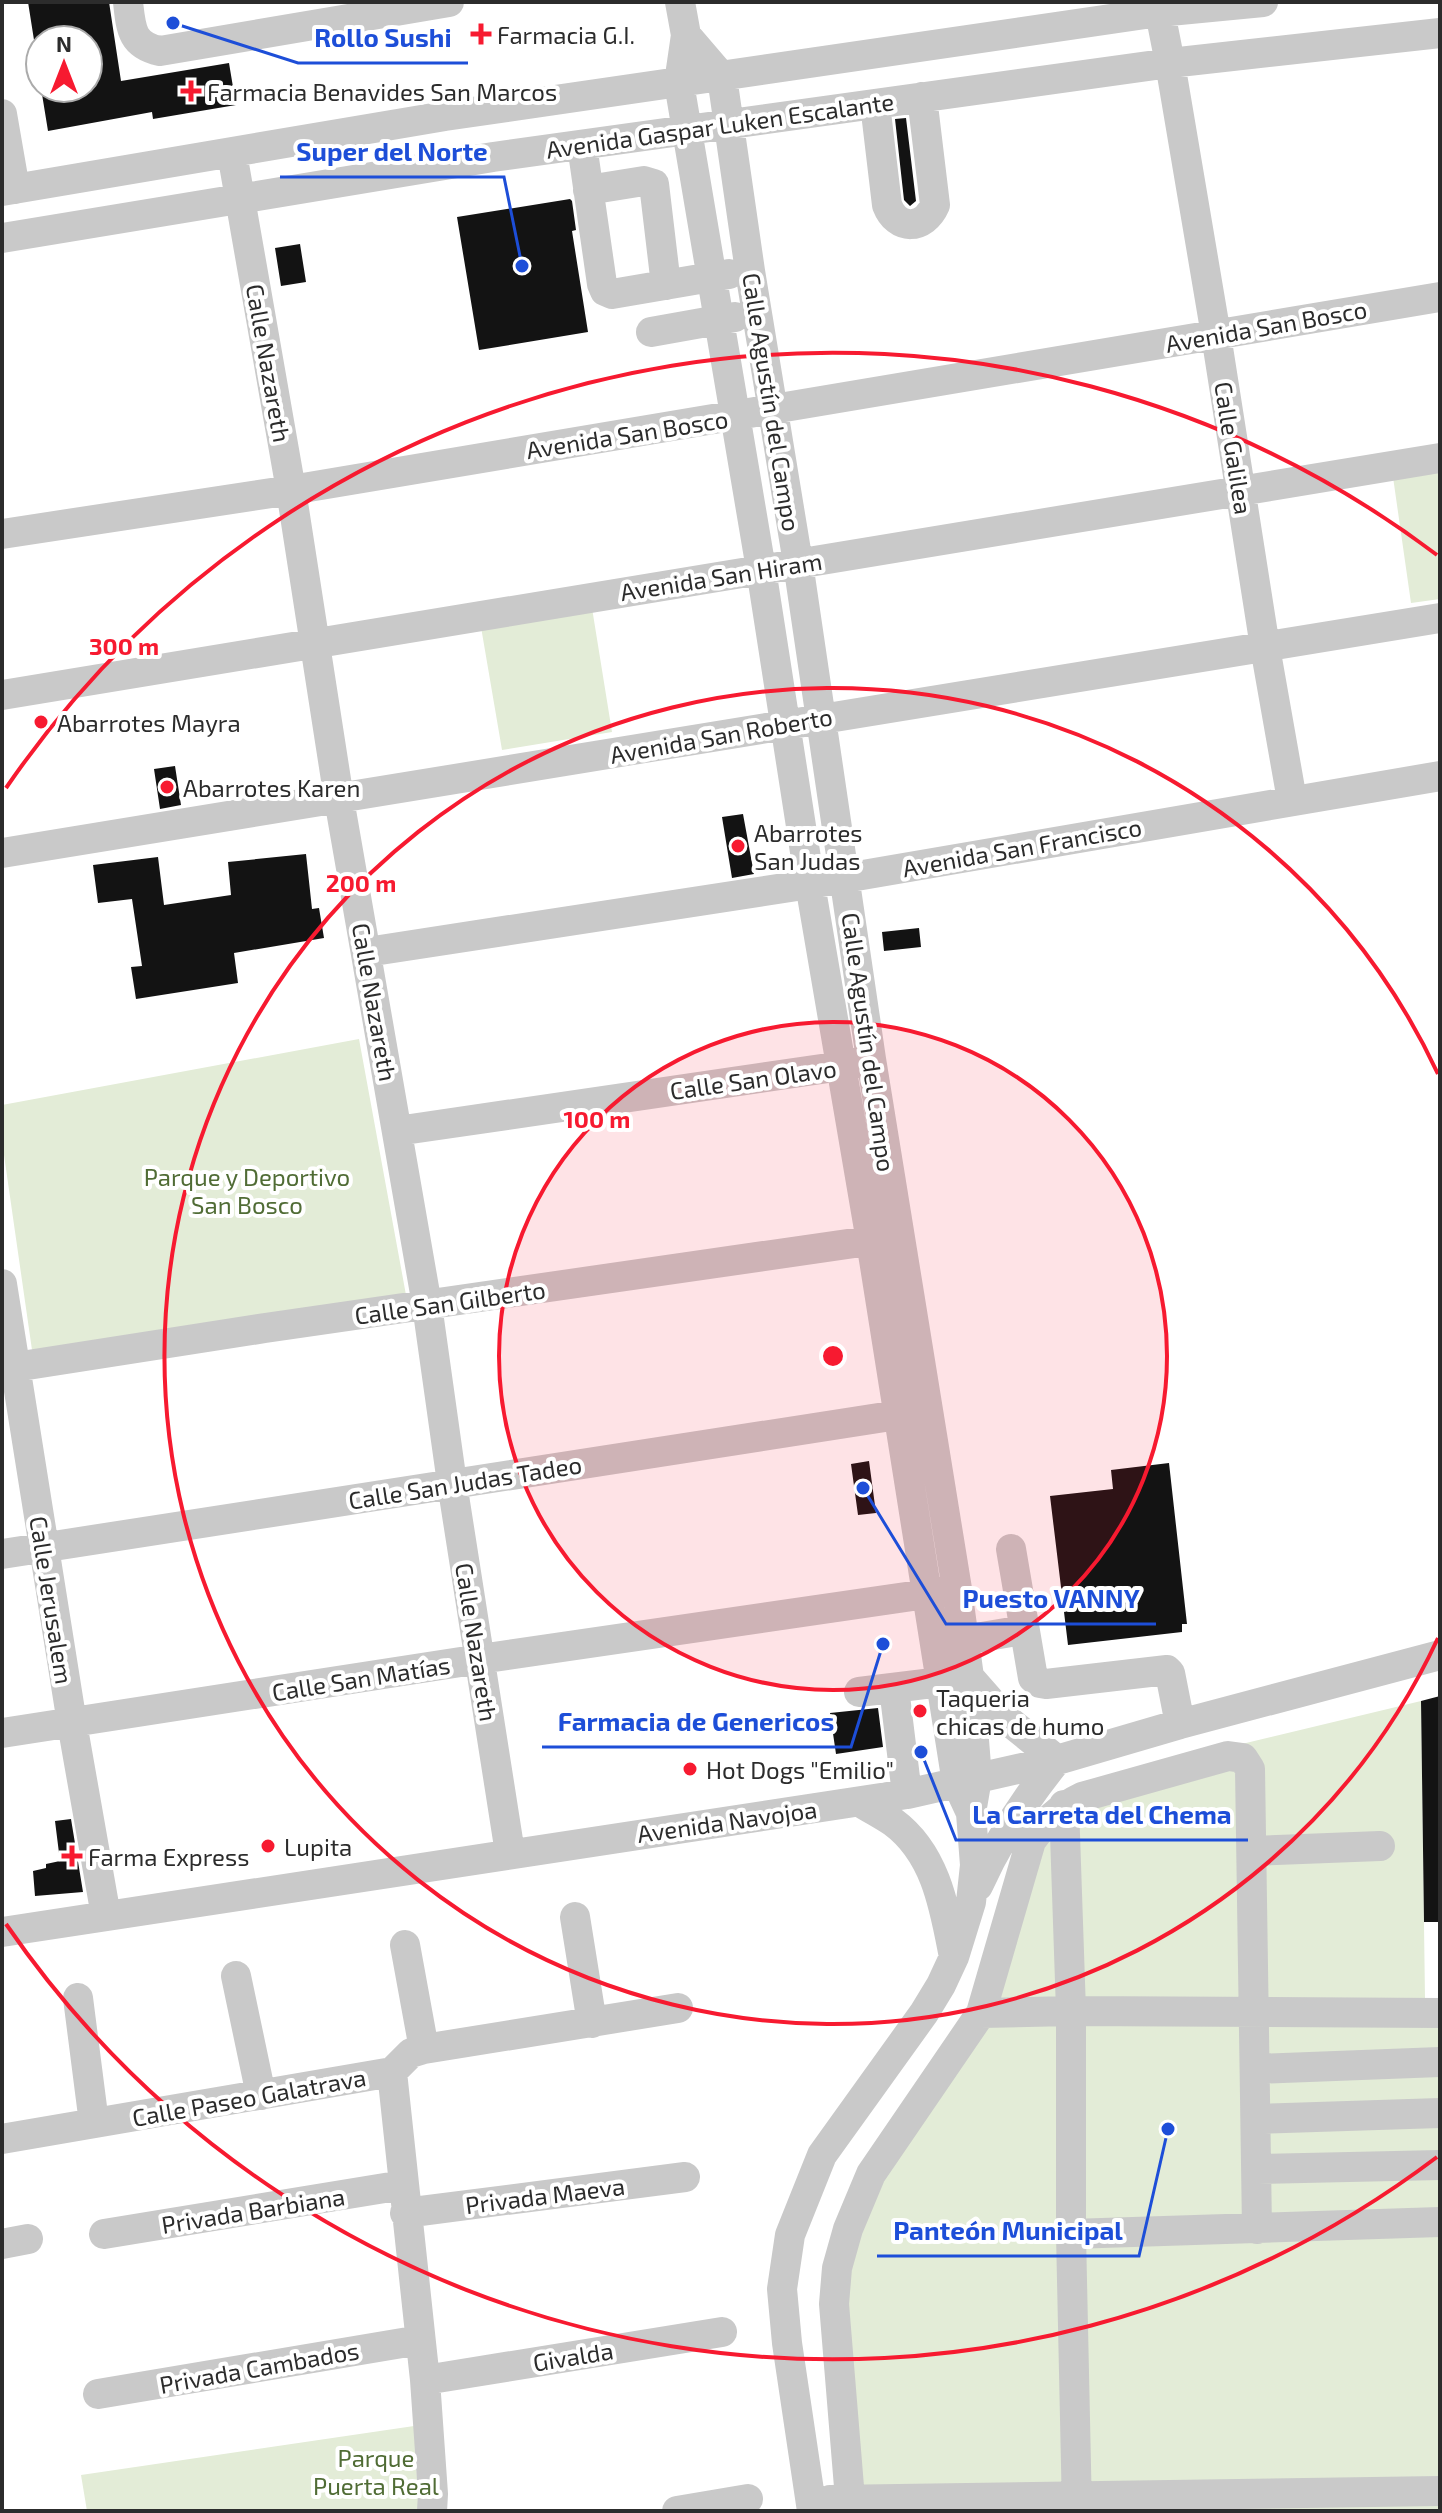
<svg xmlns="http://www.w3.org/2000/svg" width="1442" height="2513" font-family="'Exo 2',sans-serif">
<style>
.green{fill:#e3ecd7}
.building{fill:#131313}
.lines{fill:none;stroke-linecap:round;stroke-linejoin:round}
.minor{stroke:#c9c9c9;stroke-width:30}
.ring{fill:none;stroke:#f71a30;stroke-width:4}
.poi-dot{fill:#f71a30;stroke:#fff;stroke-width:3}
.labels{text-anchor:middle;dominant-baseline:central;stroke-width:8;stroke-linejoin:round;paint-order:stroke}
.poi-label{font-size:24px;fill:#2c2c2c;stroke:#fff;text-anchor:start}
.street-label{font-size:24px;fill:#2c2c2c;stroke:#fff}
.park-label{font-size:24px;fill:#506c35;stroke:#fff}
.centre{fill:#f71a30;stroke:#fff;stroke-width:4}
.ring-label{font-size:24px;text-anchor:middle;font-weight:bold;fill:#f71a30;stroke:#fff;stroke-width:8;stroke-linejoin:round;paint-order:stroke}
.leader{fill:none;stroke:#1d4ed8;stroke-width:3}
.callout-dot{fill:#1d4ed8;stroke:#fff;stroke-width:3}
.callout-label{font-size:26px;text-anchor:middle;font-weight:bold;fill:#1d4ed8;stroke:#fff;stroke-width:8;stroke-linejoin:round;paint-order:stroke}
</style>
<rect width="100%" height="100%" fill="#fff"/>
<path class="green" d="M1440,471v128l-29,4 -18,-126z
M592,608l20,124 -110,18 -21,-123z
M359,1039l47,256 -374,55 -30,-209v-36z
M1421,1701l4,297h15v513h-584l-21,-173 35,-167 100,-155 64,-185 133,-69z
M414,2426l5,85h-332l-6,-36z"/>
<path class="building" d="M28,2h81l12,79 108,-18 7,42 -83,14 -1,-7 -104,19 -7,-43h47v-48h-54z
M906,118l10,83 -6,5 -6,-6 -9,-81z
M570,199l2,2 4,29 -4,1 16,101 -109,18 -22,-133z
M300,244l6,38 -25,4 -6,-38z
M175,766l6,39 -21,4 -6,-40z
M743,814l11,60 -22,4 -10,-61z
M306,854l6,55 7,-1 5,30 -90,15 4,30 -102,16 -5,-32 11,-1 -10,-67 -34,4 -5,-38 65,-8 6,48 67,-10 -3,-33z
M919,928l2,19 -37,4 -2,-19z
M869,1461l7,52 -18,2 -7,-51z
M1169,1463l18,161h-5v8l-114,13 -18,-149 63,-7 -2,-19z
M1440,1696v226h-16l-3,-221z
M878,1708l5,39 -47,7 -6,-41z
M71,1819l12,73 -48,4 -2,-25 13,-3v-4l14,-3 -5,-40z"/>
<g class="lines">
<path class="minor" d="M128,2c3,26 3,43 32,49l289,-49
M680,2l6,33 -7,48 82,486 49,315 61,357 86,542 14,30
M1158,2l12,61 46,272 49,312 27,153
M686,35l36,42 28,194 48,292 73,496 86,530 12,88 8,101 -6,35 4,52 -4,37 -17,55 -13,28 -17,28 -102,142 -32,80 -8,54 5,54 25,168
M875,104l12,101c10,26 37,25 48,0l-13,-108
M2,114l13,75
M582,145l20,139 3,7 7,3 117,-20
M232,153l59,337 48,309 88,506 25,178 58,370
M588,190l56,-9 10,3 12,101
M2,191l443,-75 714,-104 104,-10
M2,238l491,-81 677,-94 270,-30
M651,332l84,-15
M2,534l289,-44 1149,-193
M2,695l1438,-237
M2,853l1438,-235
M367,952l443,-68 630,-108
M397,1131l445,-65 19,-5
M2,1284l70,439 34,193
M2,1369l263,-41 624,-90
M1011,1549l22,129 7,5 6,1 121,-14 3,3 10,51
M2,1554l915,-142
M964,1640l59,-10
M969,1677l36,41 52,42c-32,39 -58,79 -79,126
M894,1688l13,106
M859,1692l82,-10
M2,1733l478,-74 467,-68
M860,1802c11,7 23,13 33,20 42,31 51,83 60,130
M1064,1805l7,206v223l6,277
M1252,1851l128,-5
M575,1917l17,106
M2,1932l905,-138 150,-34 123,-36 260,-69
M405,1945l19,104
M236,1976l25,119
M78,1998l16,125
M981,2013l90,-2 369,2
M1255,2069l185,-7
M392,2072l33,308 8,114 -1,17
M1256,2119l184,-6
M2,2139l390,-67 19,-19 13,-4 254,-41
M1257,2169l183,-4
M405,2213l280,-36
M104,2234l299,-49
M1071,2234l369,-12
M2,2244l26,-5
M425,2380l297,-48
M98,2394l322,-54
M850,2499l-16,-195 3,-36 11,-39 23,-55 110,-161 50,-172c15,-20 28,-33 51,-44l146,-41 15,2 7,11 7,460
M830,2500l610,-9
M677,2511l71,-12"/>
</g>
<circle cx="833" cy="1356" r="334" fill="#f71a30" fill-opacity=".12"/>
<g class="ring">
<circle cx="833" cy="1356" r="334"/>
<path d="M1438 1638A668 668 0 1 1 1438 1074"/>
<path d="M1437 2157A1003 1003 0 0 1 6 1924M6 788A1003 1003 0 0 1 1437 555"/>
</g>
<g class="poi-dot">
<path d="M477 22h8v8h8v8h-8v8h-8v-8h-8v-8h8z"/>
<path d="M187 79h8v8h8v8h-8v8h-8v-8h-8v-8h8z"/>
<circle cx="41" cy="722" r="8"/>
<circle cx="167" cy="787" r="8"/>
<circle cx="738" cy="846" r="8"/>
<circle cx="920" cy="1711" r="8"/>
<circle cx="690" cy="1769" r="8"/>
<circle cx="268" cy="1846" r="8"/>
<path d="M68 1844h8v8h8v8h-8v8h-8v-8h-8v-8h8z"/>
</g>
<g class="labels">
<g class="poi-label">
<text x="497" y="34">Farmacia G.I.</text>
<text x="207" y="91">Farmacia Benavides San Marcos</text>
<text x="57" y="722">Abarrotes Mayra</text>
<text x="183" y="787">Abarrotes Karen</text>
<text x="754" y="832">Abarrotes<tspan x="754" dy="28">San Judas</tspan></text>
<text x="936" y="1697">Taqueria<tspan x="936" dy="28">chicas de humo</tspan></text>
<text x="706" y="1769">Hot Dogs "Emilio"</text>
<text x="284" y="1846">Lupita</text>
<text x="88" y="1856">Farma Express</text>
</g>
<g class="street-label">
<text transform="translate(720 125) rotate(-8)">Avenida Gaspar Luken Escalante</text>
<text transform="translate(1266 326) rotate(-10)">Avenida San Bosco</text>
<text transform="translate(269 363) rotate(80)">Calle Nazareth</text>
<text transform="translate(772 402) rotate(81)">Calle Agustín del Campo</text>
<text transform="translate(627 434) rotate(-9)">Avenida San Bosco</text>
<text transform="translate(1234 448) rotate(81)">Calle Galilea</text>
<text transform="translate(721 576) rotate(-9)">Avenida San Hiram</text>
<text transform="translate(721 735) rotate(-10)">Avenida San Roberto</text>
<text transform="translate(1022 847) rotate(-10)">Avenida San Francisco</text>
<text transform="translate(375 1002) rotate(80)">Calle Nazareth</text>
<text transform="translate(869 1042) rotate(82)">Calle Agustín del Campo</text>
<text transform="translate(753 1079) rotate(-8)">Calle San Olavo</text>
<text transform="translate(450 1302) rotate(-8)">Calle San Gilberto</text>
<text transform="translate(465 1482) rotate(-9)">Calle San Judas Tadeo</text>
<text transform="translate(52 1600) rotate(81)">Calle Jerusalem</text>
<text transform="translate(477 1642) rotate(81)">Calle Nazareth</text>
<text transform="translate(361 1678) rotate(-9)">Calle San Matías</text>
<text transform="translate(727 1821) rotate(-8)">Avenida Navojoa</text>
<text transform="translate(249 2097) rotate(-10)">Calle Paseo Galatrava</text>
<text transform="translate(545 2195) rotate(-7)">Privada Maeva</text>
<text transform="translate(253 2210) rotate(-9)">Privada Barbiana</text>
<text transform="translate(573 2356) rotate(-9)">Givalda</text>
<text transform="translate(259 2367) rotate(-10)">Privada Cambados</text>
</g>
<g class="park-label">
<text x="247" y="1176">Parque y Deportivo<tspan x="247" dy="28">San Bosco</tspan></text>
<text x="376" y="2457">Parque<tspan x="376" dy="28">Puerta Real</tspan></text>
</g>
</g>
<circle cx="833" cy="1356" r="12" class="centre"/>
<g class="ring-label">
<text x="124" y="655">300 m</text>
<text x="361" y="892">200 m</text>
<text x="597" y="1128">100 m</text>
</g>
<path class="leader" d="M173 23L298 63H468M522 266L504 177H280M863 1488L946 1624H1156M883 1644L851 1747H542M921 1752L956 1840H1248M1168 2129L1139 2256H877"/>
<g class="callout-dot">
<circle cx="173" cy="23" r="8"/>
<circle cx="522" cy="266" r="8"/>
<circle cx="863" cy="1488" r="8"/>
<circle cx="883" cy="1644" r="8"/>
<circle cx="921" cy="1752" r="8"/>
<circle cx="1168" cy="2129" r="8"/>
</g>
<g class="callout-label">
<text x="383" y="47">Rollo Sushi</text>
<text x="392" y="161">Super del Norte</text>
<text x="1051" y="1608">Puesto VANNY</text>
<text x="696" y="1731">Farmacia de Genericos</text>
<text x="1102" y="1824">La Carreta del Chema</text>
<text x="1008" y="2240">Panteón Municipal</text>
</g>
<rect width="1442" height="2513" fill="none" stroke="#2c2c2c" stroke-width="8"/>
<g transform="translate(64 64)"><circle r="38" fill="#ffffff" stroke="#ababab" stroke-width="2"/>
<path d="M0-6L14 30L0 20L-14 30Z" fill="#f71a30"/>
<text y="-12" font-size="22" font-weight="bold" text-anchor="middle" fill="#2c2c2c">N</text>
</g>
</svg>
